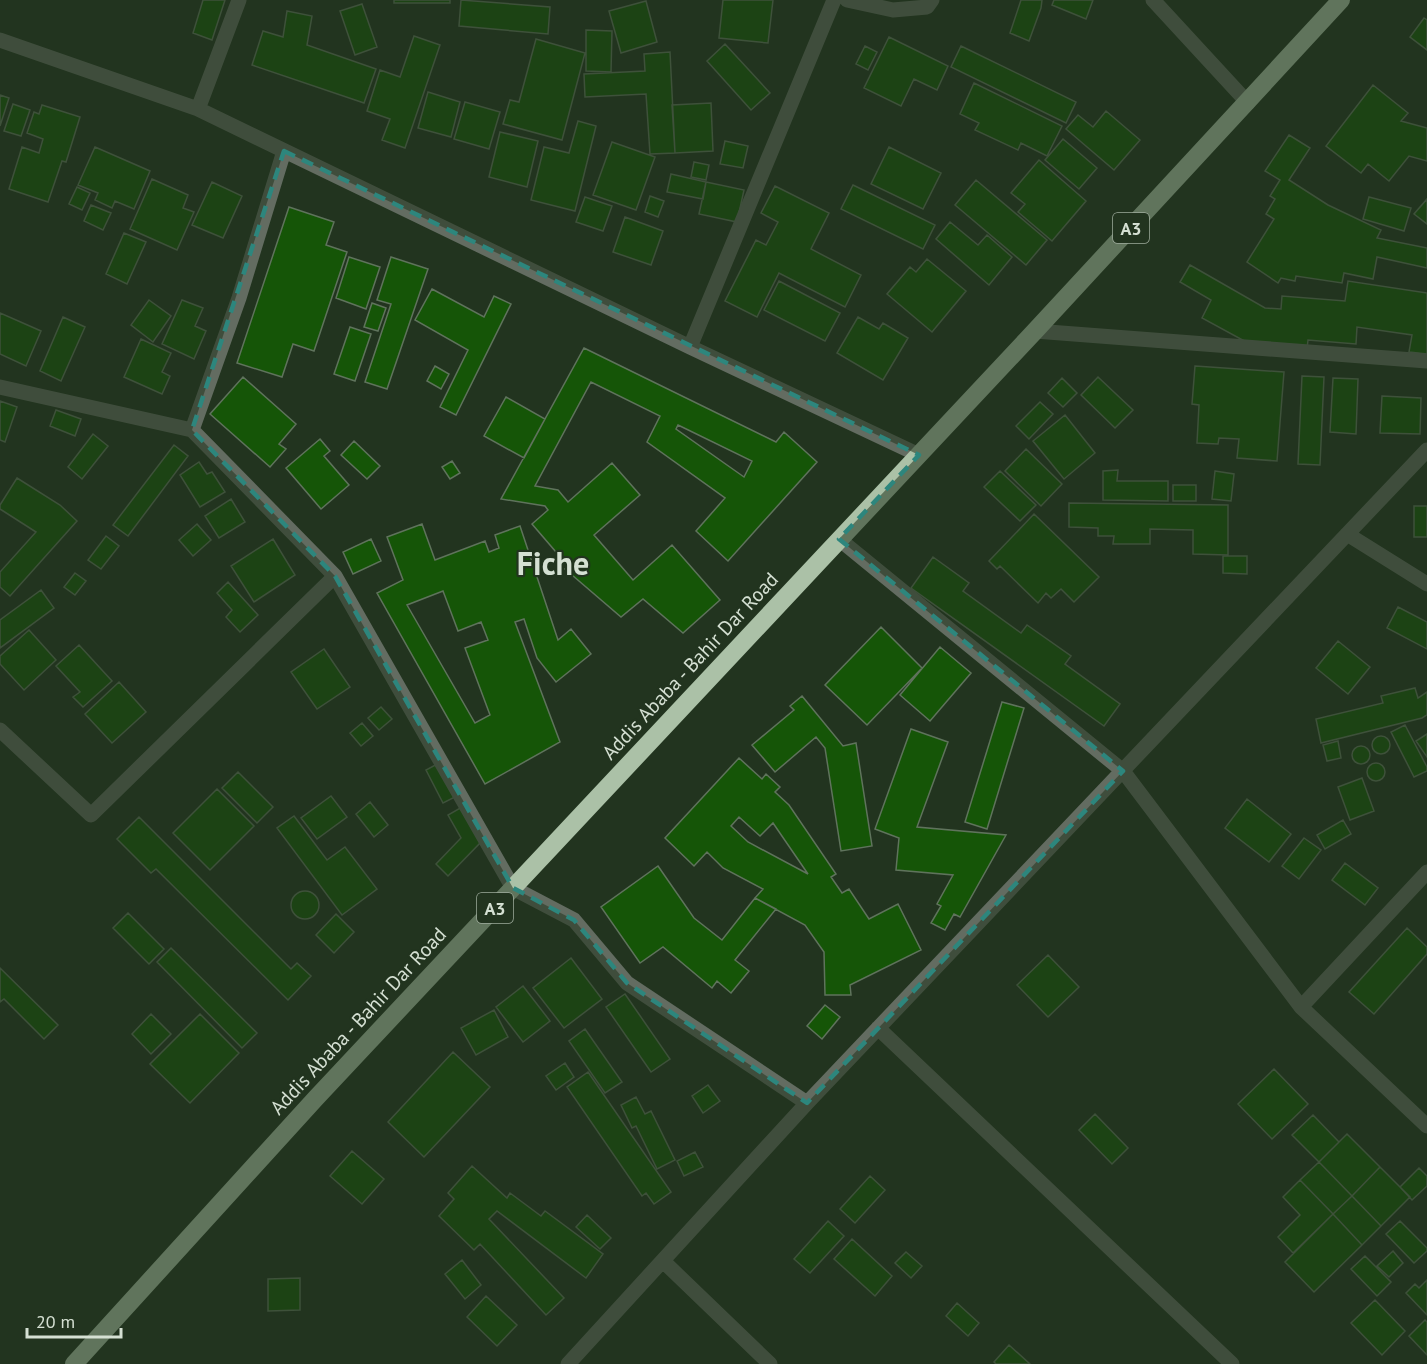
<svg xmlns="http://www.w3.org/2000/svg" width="1427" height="1364" font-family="'PT Sans',sans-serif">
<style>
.building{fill:#155507;stroke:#5f735c;stroke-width:1.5;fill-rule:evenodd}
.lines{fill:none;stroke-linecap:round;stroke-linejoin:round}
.minor{stroke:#636c61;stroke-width:15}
.highway{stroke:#abc1a7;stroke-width:18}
.marked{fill:none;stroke:#2d867d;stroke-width:4.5;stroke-dasharray:12 8;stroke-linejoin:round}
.labels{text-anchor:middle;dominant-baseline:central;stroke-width:4.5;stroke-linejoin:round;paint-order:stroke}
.shield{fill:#22341f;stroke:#9fac9d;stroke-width:1.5}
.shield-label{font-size:18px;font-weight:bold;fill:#d5e0d3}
.street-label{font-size:20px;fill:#d5e0d3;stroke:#22341f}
.town-label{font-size:32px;font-weight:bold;fill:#d5e0d3;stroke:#22341f}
</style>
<rect width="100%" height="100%" fill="#22341f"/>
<path class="building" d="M203,0h22l-13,40 -19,-7z
M394,0h56v3h-56z
M461,0l89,7 -2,27 -89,-8z
M723,0h50l-5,43 -49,-5z
M1021,0h21l-1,8 -12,33 -19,-8z
M1054,0h39l-7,19 -34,-14z
M646,1l11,41 -36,11 -12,-42z
M362,4l15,43 -22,8 -15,-44z
M287,11l25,5 -5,29 69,24 -12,34 -112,-38 11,-34 20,6z
M1424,18l3,2v30l-17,-13z
M586,30l26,1 -1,41 -25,-1z
M414,36l26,9 -35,103 -23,-8 8,-21 -23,-8 13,-41 20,7z
M889,37l59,29 -11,24 -23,-11 -13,27 -37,-18z
M536,39l49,14 -23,87 -59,-16 7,-24 9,2z
M725,44l45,49 -19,17 -44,-49z
M865,46l12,6 -9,18 -12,-6z
M961,46l115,56 -10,21 -115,-56z
M670,52l5,101 -25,1 -4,-60 -61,3 -1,-23 61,-3 -1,-17z
M974,83l88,43 -15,30 -26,-13 -3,7 -43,-20 4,-7 -19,-9z
M1373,85l35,28 -7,8 26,7v33l-18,-5 -20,25 -21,-17 -7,9 -35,-27z
M428,92l32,10 -9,35 -33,-9z
M0,95l9,3 -9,28z
M465,102l35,10 -11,37 -35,-10z
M711,103l2,48 -38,2 -3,-48z
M13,104l17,6 -9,26 -17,-5z
M42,105l38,12 -14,45 -4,-1 -14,41 -39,-13 13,-42 17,6 4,-14 -16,-6 7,-21 5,2z
M1106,111l34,29 -26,30 -48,-41 12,-14 15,12z
M578,121l18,5 -21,85 -44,-11 13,-53 25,6z
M500,132l38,9 -11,46 -38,-10z
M1289,135l21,13 -21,32 39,25 53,25 -4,8 50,10v20l-50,-11 -4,22 -29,-6 -2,10 -46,-7 -1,5 -14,-3 -3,5 -31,-21 27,-43 -8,-5 9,-15 -5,-3 10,-16 -15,-9z
M1063,139l34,29 -18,21 -34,-29z
M725,141l23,5 -5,22 -23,-4z
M612,142l43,15 -19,53 -43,-15z
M95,147l55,24 -16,38 -19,-8 -3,7 -17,-8 3,-7 -20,-8z
M889,147l52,26 -18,36 -52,-25z
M1039,160l47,41 -34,40 -34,-29 7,-8 -14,-11z
M694,162l15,3 -3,15 -15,-3z
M671,174l35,8 -3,17 -36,-7z
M152,179l36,16 -5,13 11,4 -17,38 -47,-21z
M976,180l71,60 -21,25 -71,-60z
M212,182l30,14 -19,42 -31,-13z
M706,182l38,8 -7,32 -38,-8z
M853,185l82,40 -12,24 -82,-40z
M775,186l54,27 -18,36 50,26 -16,32 -66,-34 -22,44 -32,-16 31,-61 10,5 12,-23 -17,-9z
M77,187l13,6 -8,17 -13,-6z
M650,196l14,5 -6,16 -13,-5z
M585,197l27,9 -9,25 -27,-9z
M1369,197l42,11 -7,23 -41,-12z
M1427,199v25l-13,-10z
M91,205l20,8 -8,17 -19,-9z
M289,207l45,15 -8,23 21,7 -33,99 -21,-7 -11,33 -45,-14z
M625,217l38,14 -12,34 -38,-13z
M950,222l28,23 9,-10 25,22 -23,28 -53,-46z
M124,233l22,9 -19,42 -21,-10z
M349,257l31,10 -14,42 -30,-11z
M391,257l37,12 -41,120 -22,-7 26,-78 -14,-4z
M927,259l39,32 -34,41 -45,-38 23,-27 6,5z
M1190,265l75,43 16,1 1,-13 63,5 3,-20 79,12v61l-18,-2 3,-17 -55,-8 -1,17 -48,-4 -1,9 -59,-6 -46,-25 9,-18 -31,-18z
M779,281l61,32 -15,28 -61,-31z
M432,289l52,28 10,-21 17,8 -55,111 -16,-8 28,-57 -53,-30z
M149,300l22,16 -18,26 -22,-17z
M182,300l21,8 -8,18 11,5 -12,28 -32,-15z
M372,303l14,5 -8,23 -14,-4z
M0,313l41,18 -15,35 -26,-12z
M63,317l22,10 -24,54 -21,-10z
M858,317l21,12 4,-6 25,15 -25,42 -46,-27z
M350,327l21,7 -16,47 -21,-7z
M141,339l30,14 -9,19 8,4 -8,18 -38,-17z
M584,348l192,94 8,-10 33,30 -89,99 -32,-30 29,-33 -78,-56 13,-26 -69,-34 -56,104 23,4 10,12 44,-39 28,32 -46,40 39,45 39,-35 48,55 -37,33 -40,-34 -22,18 -56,-48 3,-3 -36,-42 16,-14 -3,-4 -44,-7zM678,425l74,36 -8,16 -68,-48z
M435,366l14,8 -8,15 -14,-8z
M1195,366l89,6 -7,89 -40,-3 2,-19 -20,-1 -1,6 -21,-1 2,-38 -7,-1z
M1302,376l22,1 -4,88 -22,-1z
M243,377l53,47 -17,20 7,5 -16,18 -60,-53z
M1098,377l35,33 -18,18 -34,-33z
M1062,378l15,15 -14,14 -15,-14z
M1333,378l25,1 -2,55 -26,-2z
M1382,396l39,2 -1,36 -40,-1z
M506,397l39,22 -21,39 -40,-22z
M0,401l17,6 -12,35 -5,-2z
M1040,402l13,12 -24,25 -13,-13z
M56,410l25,9 -6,17 -25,-10z
M1065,415l30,38 -31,26 -31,-38z
M93,434l15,12 -26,33 -14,-12z
M320,439l10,12 -6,5 25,29 -28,24 -35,-41z
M354,441l26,25 -13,13 -26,-24z
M174,445l14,11 -60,80 -15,-11z
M1026,449l36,35 -21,22 -36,-35z
M452,461l8,12 -10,6 -8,-12z
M199,462l8,12 5,-2 13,20 -25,15 -20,-32z
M1118,470l-1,11h51v20l-65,-1v-29z
M1000,471l36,34 -16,16 -36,-34z
M1215,471l19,3 -3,27 -19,-2z
M17,478l43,27 17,16 -67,75 -10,-9v-15l36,-40 -36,-23v-4z
M1173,485h23v16h-23z
M231,499l14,23 -26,16 -14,-22z
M1069,503l159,2v50l-35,-1v-24l-43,-1v15h-37l1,-8h-16v-8l-29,-1z
M1414,506h13v31h-13z
M1034,514l65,63 -25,25 -13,-13 -10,9 -5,-5 -8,10 -38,-37 -3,3 -8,-8z
M197,524l14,16 -18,16 -14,-16z
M422,524l13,36 50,-19 4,11 10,-4 -4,-13 25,-9 38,114 13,-11 20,25 -35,28 -19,-24 -13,-39 -9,3 45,120 -75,42 -108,-191 26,-13 -16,-43zM443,591l15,40 23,-9 7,18 -23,8 25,67 -15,8 -68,-118z
M106,536l13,10 -18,23 -13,-9z
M273,539l22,36 -41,27 -23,-36z
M371,539l10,22 -28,13 -10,-22z
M1223,556h24v18l-24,-1z
M933,557l36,26 -6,8 58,42 6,-8 44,31 -6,8 55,40 -16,22 -193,-138z
M75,573l11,8 -11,14 -11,-8z
M228,582l30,33 -18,17 -14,-15 6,-7 -15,-17z
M41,590l13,18 -54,40v-28z
M1398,607l29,15v27l-40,-21z
M881,627l41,41 -55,57 -42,-40z
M29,630l27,30 -32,30 -24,-26v-8z
M1338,641l32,26 -22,27 -32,-26z
M79,645l33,36 -29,26 -10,-10 7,-5 -24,-26z
M940,647l31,26 -41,48 -30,-26z
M324,649l26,38 -33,22 -26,-37z
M119,682l27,30 -34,31 -27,-29z
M1415,688l3,10 9,-6v23l-5,3 -101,25 -5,-24 67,-16 -2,-7z
M802,696l41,50 13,-3 16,103 -31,5 -16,-103 -9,-11 -41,35 -23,-27 42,-35 -4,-4z
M1002,702l22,6 -37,121 -22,-7z
M381,707l11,12 -13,11 -11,-12z
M362,723l11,13 -12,10 -11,-13z
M1405,725l22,42v4l-13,6 -23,-45z
M911,729l37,13 -31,85 89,8 -46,82 -6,-3 -9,16 -14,-7 10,-17 -4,-2 16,-29 -57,-5 3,-32 -24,-9z
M1427,734v23l-11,-16z
M1372 745a9 9 0 1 1 18 0a9 9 0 1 1-18 0Z
M1338,741l3,17 -14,3 -4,-16z
M1352 755a9 9 0 1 1 18 0a9 9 0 1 1-18 0Z
M739,758l23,21 4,-5 14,13 -5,5 14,13 47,69 -5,3 11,16 7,-4 20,30 29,-15 23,46 -71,35 1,10h-26l-1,-43 -19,-27 -50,-27 8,-9 -40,-21 -16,-16 -13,14 -29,-28zM739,817l21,19 13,-13 35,51 -60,-32 -17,-16z
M1367 772a9 9 0 1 1 18 0a9 9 0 1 1-18 0Z
M439,763l18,33 -14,7 -17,-33z
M238,772l35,35 -16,16 -35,-35z
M1362,778l12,33 -24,9 -12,-33z
M217,789l37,37 -44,44 -37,-37z
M331,796l16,21 -30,22 -16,-21z
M1247,799l44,35 -22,28 -44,-34z
M370,802l18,23 -14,12 -18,-23z
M462,807l18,36 -32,33 -12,-12 25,-26 -13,-23z
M294,816l33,44 18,-13 32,42 -35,26 -65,-87z
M139,817l152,152 6,-6 14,13 -23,24 -132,-131 -5,4 -34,-34z
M1343,820l8,14 -26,15 -8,-14z
M1304,838l17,12 -22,29 -17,-13z
M1345,863l33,25 -13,17 -33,-25z
M658,866l36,52 28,22 33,-42 21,11 -41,51 14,11 -18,22 -14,-12 -5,7 -49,-41 -23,16 -39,-56z
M291 905a14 14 0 1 1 28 0a14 14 0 1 1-28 0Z
M128,913l36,36 -15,15 -36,-36z
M336,914l18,18 -20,21 -18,-18z
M1407,928l20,19v7l-53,60 -25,-22z
M171,948l86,85 -15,15 -85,-86z
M1048,955l31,32 -31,30 -31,-32z
M571,958l31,41 -38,29 -31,-40z
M0,968l58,57 -14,14 -40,-40 -4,3z
M523,986l27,35 -27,21 -27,-35z
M625,994l45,65 -19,13 -45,-65z
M825,1005l15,12 -18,22 -15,-13z
M494,1010l14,27 -32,18 -15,-27z
M151,1014l20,20 -20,20 -19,-20z
M200,1014l39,39 -49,50 -40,-39z
M585,1029l37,53 -17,11 -36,-52z
M453,1052l37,35 -66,70 -36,-35z
M565,1063l9,14 -18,13 -10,-14z
M1274,1069l34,35 -36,35 -34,-35z
M588,1072l83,120 -17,12 -8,-11 -4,3 -75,-109z
M708,1085l12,16 -17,12 -11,-17z
M636,1097l9,17 6,-3 24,49 -18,9 -21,-43 -4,2 -11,-23z
M1095,1114l33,34 -16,16 -33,-34z
M1313,1115l26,27 -20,20 -27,-27z
M1347,1134l33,33 -28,29 -33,-34z
M352,1151l32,28 -22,25 -32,-28z
M695,1152l8,15 -19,9 -7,-15z
M1319,1162l33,34 -19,18 -33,-34z
M472,1166l35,32 3,-5 31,23 4,-5 58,43 -17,24 -89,-67 -8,8 75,79 -18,17 -66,-71 -6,6 -35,-34 15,-17 -6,-6z
M1380,1167l30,30 -29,29 -29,-30z
M1419,1168l8,8v10l-15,14 -12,-13z
M870,1176l15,14 -30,33 -15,-14z
M1300,1180l33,34 -40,39 -15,-16 22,-22 -17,-18z
M1352,1196l29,30 -19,19 -29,-31z
M1333,1214l29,31 -48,47 -29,-30z
M587,1215l24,23 -11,11 -24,-22z
M828,1221l16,15 -34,37 -16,-14z
M1400,1221l27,27v3l-13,12 -28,-29z
M852,1239l40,37 -17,20 -41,-37z
M1393,1251l10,12 -14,14 -12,-11z
M906,1252l16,14 -11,12 -16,-15z
M1365,1256l26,26 -14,14 -26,-27z
M462,1260l19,25 -16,14 -20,-25z
M300,1278v32l-32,1v-32z
M1427,1280v35l-21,-22 9,-9 4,4z
M486,1296l31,29 -20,21 -30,-29z
M1375,1300l30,31 -23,24 -31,-32z
M957,1303l22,20 -11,13 -22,-20z
M1425,1320l2,2v33l-18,-19z
M1009,1345l21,19h-34l-2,-2z"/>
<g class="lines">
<path class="minor" d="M847,0l46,10 34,-3 5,-7
M1153,0l95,103
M0,40l198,69 492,238 229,108
M198,109l41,-109
M1035,331l392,30
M690,347l144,-347
M0,387l192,43 143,146 178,312 61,32 53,63 180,120
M192,430l47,-132 45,-147
M1347,534l80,50
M839,539l284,232 178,236 126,119
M0,730l91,85 244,-239
M1301,1007l126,-135
M878,1028l354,336
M663,1261l107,103
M568,1364l239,-261 620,-653"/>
<path class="highway" d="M74,1364l242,-266 719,-767 306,-331"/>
</g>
<path d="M0 0H1427V1364H0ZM284,151l635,304 -80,84 284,232 -316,332 -180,-120 -53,-63 -61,-32 -178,-312 -143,-146z" fill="#22341f" fill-opacity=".55" fill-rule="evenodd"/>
<path class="marked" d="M284,151l635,304 -80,84 284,232 -316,332 -180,-120 -53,-63 -61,-32 -178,-312 -143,-146z"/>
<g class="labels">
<g class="shield">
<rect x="1113" y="213" width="36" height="30" rx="4.5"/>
<rect x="477" y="893" width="36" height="30" rx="4.5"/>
</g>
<g class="shield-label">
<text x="1131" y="228">A3</text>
<text x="495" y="908">A3</text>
</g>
<g class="street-label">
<text transform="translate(690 666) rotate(-47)">Addis Ababa - Bahir Dar Road</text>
<text transform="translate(358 1021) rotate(-47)">Addis Ababa - Bahir Dar Road</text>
</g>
<g class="town-label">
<text x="553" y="563">Fiche</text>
</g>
</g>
<path d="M27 1328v9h94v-9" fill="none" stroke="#d5e0d3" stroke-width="3"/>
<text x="36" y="1328" font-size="18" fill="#d5e0d3" stroke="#22341f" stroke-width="4.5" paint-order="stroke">20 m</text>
</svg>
